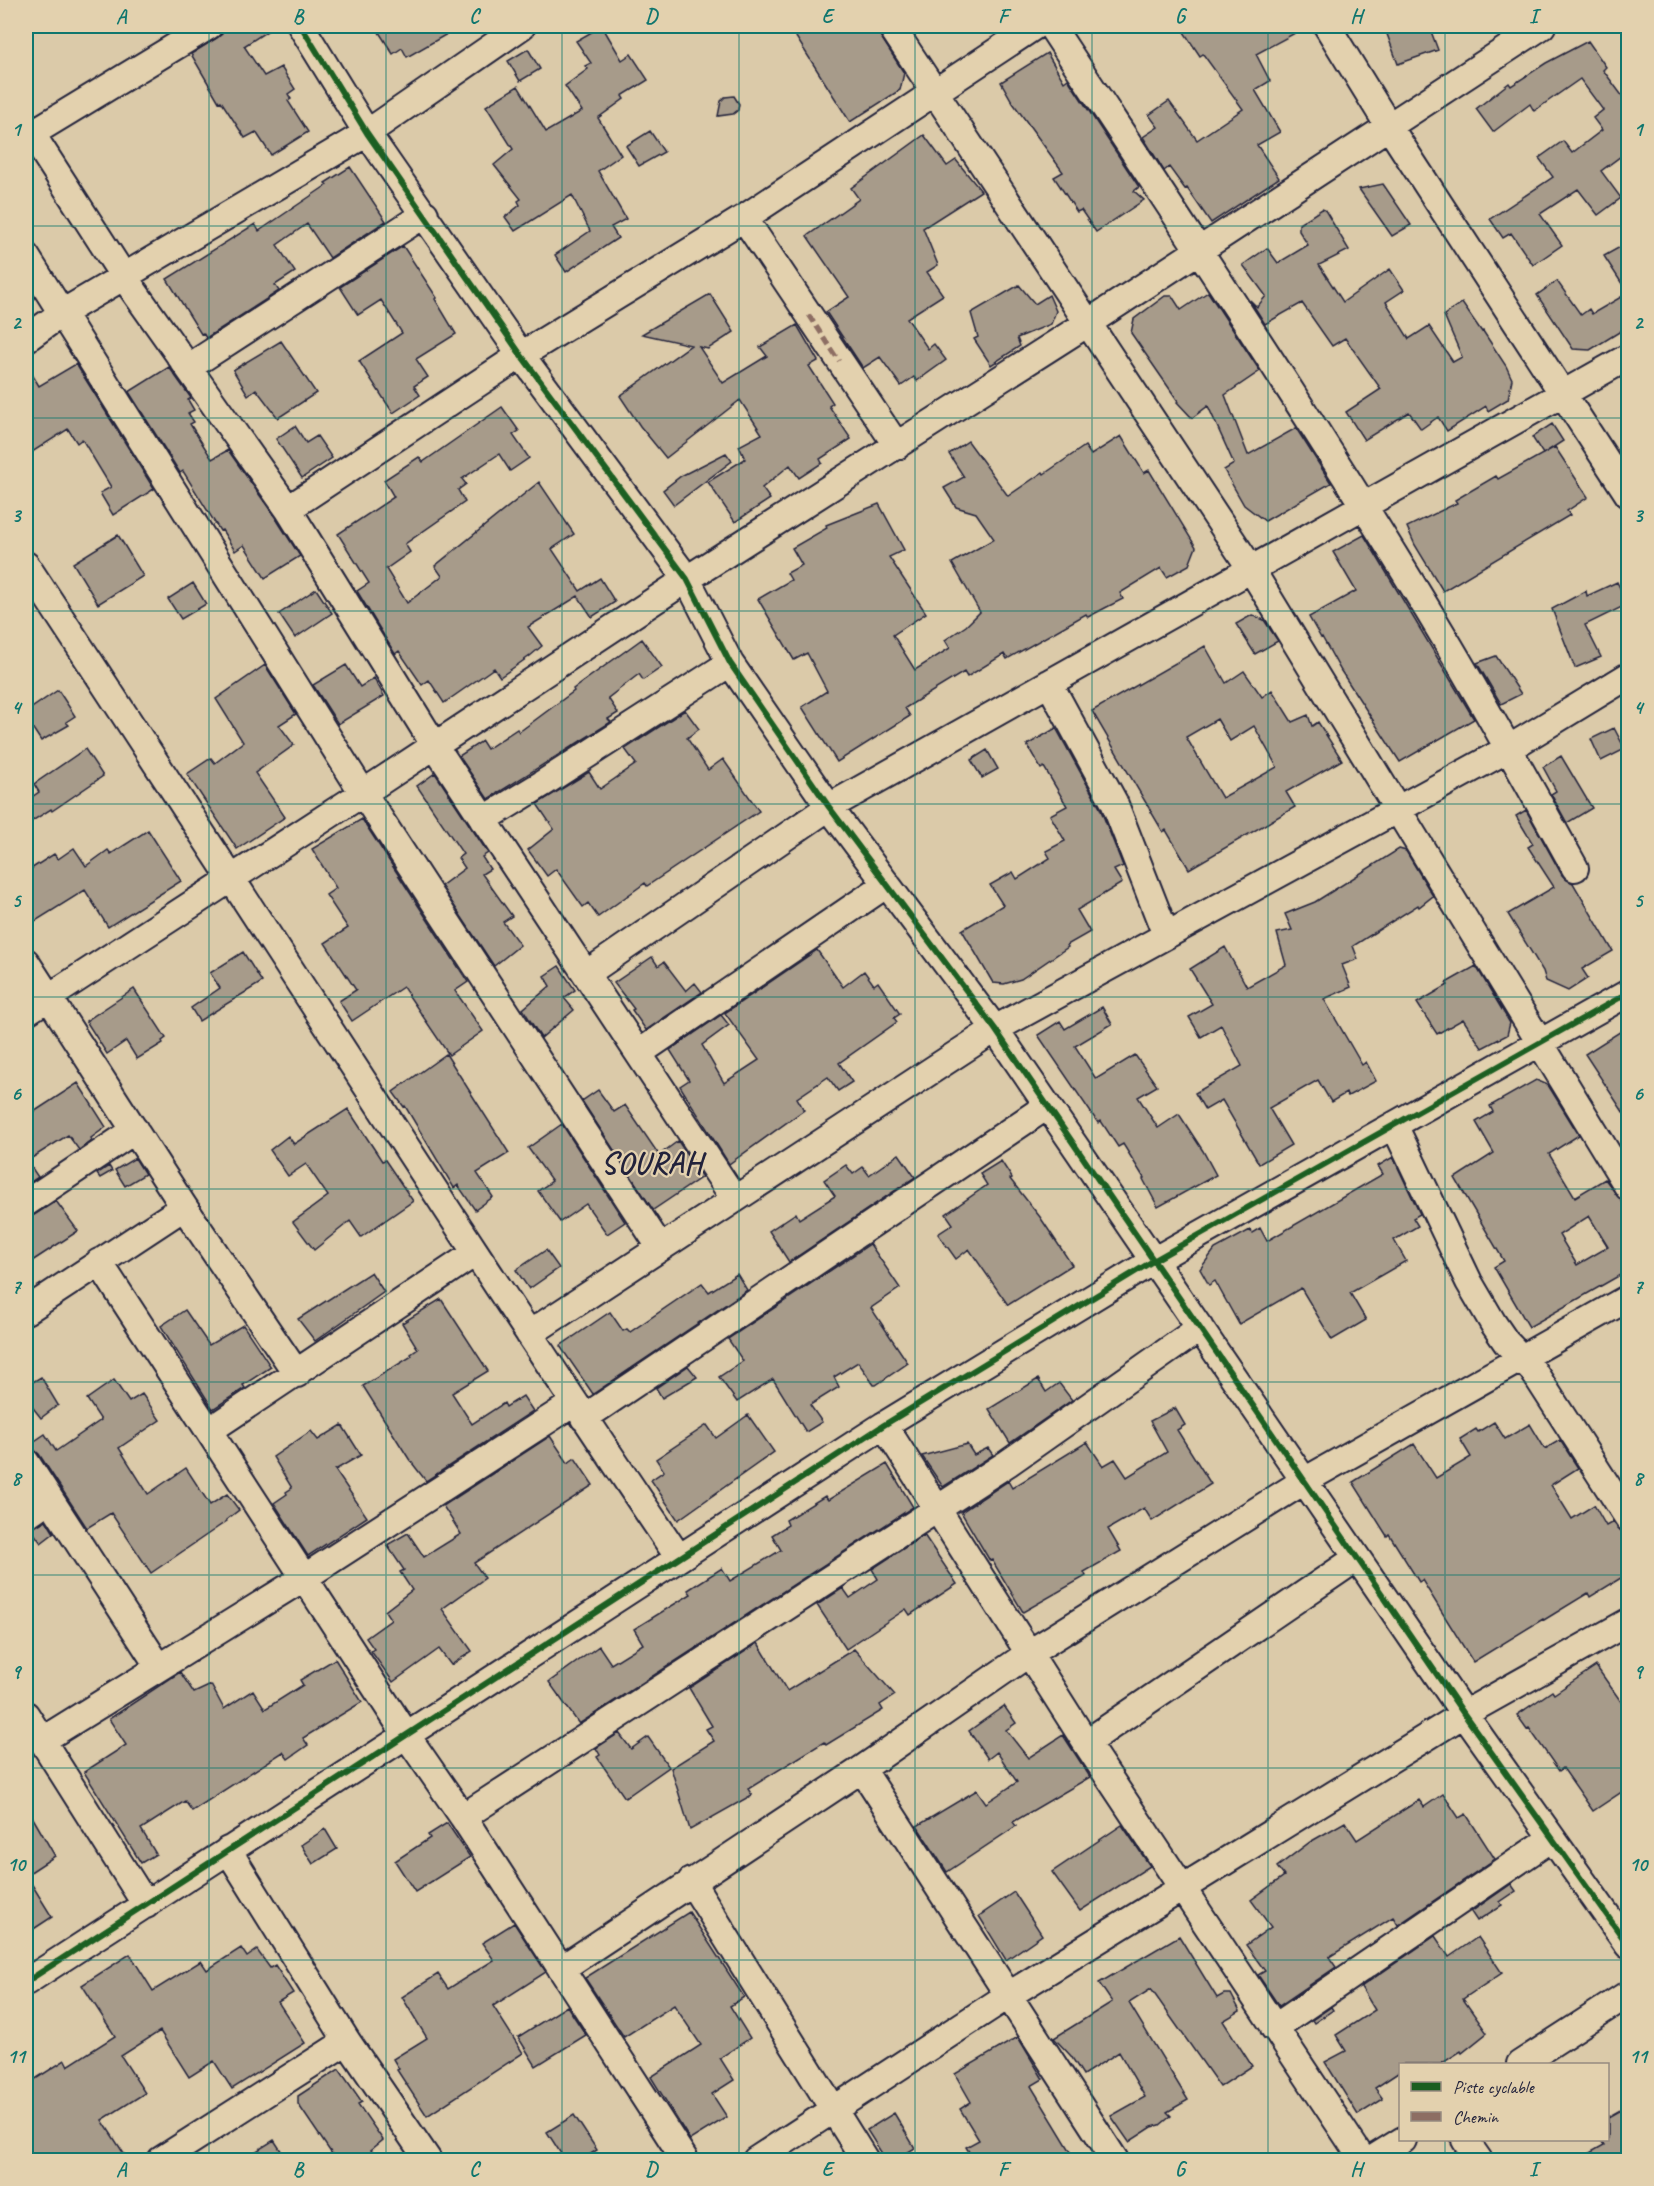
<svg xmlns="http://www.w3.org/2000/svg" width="1654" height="2186" font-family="Caveat,sans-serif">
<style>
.building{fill:#a79b8a;stroke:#22223b;stroke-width:1.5;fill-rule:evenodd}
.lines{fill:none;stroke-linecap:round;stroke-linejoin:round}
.street-casing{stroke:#22223b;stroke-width:30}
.street{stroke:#e3d1ae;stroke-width:26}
.quiet{stroke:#8d6e63;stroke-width:4.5;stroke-dasharray:9 4.5;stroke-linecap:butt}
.cycleway-casing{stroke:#e3d1ae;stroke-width:10}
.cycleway{stroke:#1b5e20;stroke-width:6}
.grid{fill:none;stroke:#0f766e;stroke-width:1.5;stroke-opacity:0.55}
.labels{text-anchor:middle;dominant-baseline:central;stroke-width:4.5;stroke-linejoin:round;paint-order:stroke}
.district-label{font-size:30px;font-weight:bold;letter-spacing:1.5px;fill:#22223b;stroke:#e3d1ae}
.neatline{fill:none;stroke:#0f766e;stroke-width:2}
.grid-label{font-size:20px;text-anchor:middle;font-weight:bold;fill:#0f766e}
</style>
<rect width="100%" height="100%" fill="#dbcaa9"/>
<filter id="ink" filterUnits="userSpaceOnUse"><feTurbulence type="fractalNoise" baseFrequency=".0167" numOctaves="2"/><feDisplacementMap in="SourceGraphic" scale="12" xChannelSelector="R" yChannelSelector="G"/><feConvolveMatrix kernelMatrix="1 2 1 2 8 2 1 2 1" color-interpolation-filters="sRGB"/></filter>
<g filter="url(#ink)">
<path class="building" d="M224,26h51l-31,20 20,30 17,-9 14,22 -7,5 3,5 -3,2 20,31 -37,23 -15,-23 -11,6 -24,-37 -2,1 -28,-48 26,-16 5,-4z
M375,26h86l-54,31 -5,-9 -9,6z
M602,26l20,34 9,-6 17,26 -26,16 2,3 -26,19 23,37 -23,16 28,48 -15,8 7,11 -52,34 -11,-17 35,-24 -18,-36 -57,36 -10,-14 15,-12 -2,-4 3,-2 -27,-34 19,-16 -27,-43 32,-20 28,46 36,-21 -17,-25 23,-17 -3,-3 6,-3 -15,-22z
M789,26h87l3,8 25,39 -4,17 -50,32z
M1180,26h128l-52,28 14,27 -15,9 25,42 -23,13 22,33 -68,45 -24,-35 -2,1 -16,-22 -5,4 -21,-34 15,-10 -9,-12 20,-14 28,39 46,-31 -40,-55 -3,2z
M1384,26h45l9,24 -40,14z
M1588,41l18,26 -3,3 26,35v45l-28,21 20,27 -23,17 -20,-26 -38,25 22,31 -29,20 -22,-32 -8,5 -13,-19 63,-42 -14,-19 24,-17 9,12 30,-23 -9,-12 10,-8 -23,-31 -46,32 -4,-7 -37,28 -17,-23 33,-26 2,3 35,-23z
M528,49l12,20 -20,12 -12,-20z
M1047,53l17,29 4,-3 71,108 -5,4 10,9 -48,32 -15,-22 -4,2 -23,-35 9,-5 -50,-69 -12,-21z
M734,96l5,8 -1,6 -5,4 -15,2 3,-15 4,-4z
M650,131l14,21 -25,14 -13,-20z
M924,135l23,31 9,-6 25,31 -58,37 15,37 -11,7 16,23 -36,23 21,31 6,-5 12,16 -29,21 -3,-4 -13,9 -21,-29 -17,11 -37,-56 23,-15 -42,-61 52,-37 -8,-11z
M350,167l36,54 -56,37 -23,-34 -30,21 18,27 -20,13 4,6 -73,47 -3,-5 -2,1 -34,-55 88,-55 4,7 68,-46 -2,-2z
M1383,184l28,41 -19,11 -33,-47z
M1322,209l3,1 24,40 -30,15 24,37 47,-33 14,21 -18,12 23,37 20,-13 24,36 9,-5 -18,-42 18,-12 20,29 1,-1 23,35 6,13 -4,20 -20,12 -2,-5 -39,25 -9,-14 -17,12 -12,-17 -45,28 -18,-28 35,-23 -36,-51 -13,8 -30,-43 -37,21 -15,-24 7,7 9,-11 -23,-31 24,-17 11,15 30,-18 -9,-14v-7z
M1629,242v84l-39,24 -17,-1 -36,-54 20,-14 24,34 8,-6 3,5 36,-21 -24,-37z
M403,246l34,52 -2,1 21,35 -40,25 12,18 -14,9 6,9 -27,18 -34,-52 43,-28 -21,-33 -23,15 -18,-28z
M1019,285l16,19 14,-9 7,16 -5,13 -34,14 3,8 -29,19 -17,-26 4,-2 -7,-24z
M1208,292l52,79 -35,24 23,60 48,-27 35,55 -66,38 -21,-16 -20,-35 10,-6 -26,-58 -16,12 -15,-16 1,-1 -47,-68 3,-14 31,-23h7l9,14z
M710,294l24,38 -26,17 -9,-2 24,36 44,-27 -7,-9 37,-22 21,36 -9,5 24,37 -4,3 22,33 -31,20 2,4 -23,15 -9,-13 -28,23 8,11 -35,23 -27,-40 37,-23 -6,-13 23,-12 -22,-34 -74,58 -26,-32 -20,-30 71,-51 -49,-11z
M281,341l35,52 -38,25 -22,-29 -8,6 -15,-25z
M26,364l13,22 37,-22 78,125 -41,26 -13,-22 11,-6 -29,-48 -5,4 -9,-14 -42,27z
M169,367l22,31 -3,2 6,10 -6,3 6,9 -4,2 22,35 16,-9 47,67 25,39 -35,22 -21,-33 -9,6 -13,-21 -2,1 -37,-60 -3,2 -51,-81z
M502,407l17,24 -6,4 16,23 -19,13 -11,-17 -37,25 4,5 -8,6 7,12 -60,42 5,8 -24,17 21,34 35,-27 -7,-10 104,-84 35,52 -22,15 28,42 20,-13 15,24 -23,15 -14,-21 -50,31 14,19 -12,10 -30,21 -6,-9 -50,35 -15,-23 -7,5 -23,-34 -4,3 -38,-63 12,-8 -31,-49 56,-37 -10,-17 35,-23 4,5z
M1552,424l11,17 -20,13 -11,-17z
M295,426l11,17 11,-7 15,22 -30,20 -26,-39z
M1121,436l23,37 5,-3 47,77 -7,18 -22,12 -6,-9 -41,25 3,6 -16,8 -19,10 -2,-3 -79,45 -3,-5 -37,23 -3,-5 -59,36 5,8 -73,46 -35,-55 25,-16 -20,-38 -13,7 -36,-61 33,-19 -4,-7 15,-8 -10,-17 35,-20 -1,-3 53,-21 25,46 -15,7 37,56 -33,22 22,35 35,-22 -5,-8 21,-14 14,-14 -28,-49 42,-24 -18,-26 -20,-6 -12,-19 20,-11 -15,-23 19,-13 40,55 35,-24 1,2 41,-28 6,9z
M1555,447l33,50 -21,14 3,4 -127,76 -28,-46 -8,-18 50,-24 -2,-3 41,-24 2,3z
M726,453l6,8 -58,44 -11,-15 18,-14z
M118,535l25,41 -45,28 -25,-41z
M1364,535l110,184 -74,43 -59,-91 -19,-34 -1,1 -12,-21 47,-26 -23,-39z
M1617,582l11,22 -43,21 16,32 -26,11 -23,-59 34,-18 1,5z
M193,583l13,21 -25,15 -13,-20z
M316,589l16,24 -37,25 -16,-24z
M1252,615l12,5 14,21 -23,13 -19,-30z
M642,639l20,28 -19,13 -4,-6 -31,24 10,15 -10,6 3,3 -123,77 -29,-43 23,-15 5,8 30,-20 2,3 55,-41 -1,-2z
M1205,646l21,37 18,-12 18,26 10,-7 20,32 16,-7 4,11 6,-4 24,38 -56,32 9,15 -106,62 -23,-39 -3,2 -71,-121zM1217,719l13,22 24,-15 23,41 -55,31 -36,-61z
M1496,656l25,38 -20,10 -24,-41z
M265,665l31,49 -17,11 15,20 -39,28 30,44 -48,32 -50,-75 24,-16 4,5 28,-21 -27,-43z
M346,665l14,22 14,-9 10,18 -46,28 -25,-39z
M58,690l17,26 -9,6 3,3 -28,16 -15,-23v-6z
M685,710l14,19 -12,9 21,32 15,-11 36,52 -112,75 -2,-3 -47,34 -10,-14 -5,4 -27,-38 -9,7 -19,-26 26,-21 -17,-25 52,-32 11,17 36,-25 -11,-15z
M1056,728l44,80 23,58 -9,4 8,13 -45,27 13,22 -23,13 1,2 -47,32 -17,5 -11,-1 -31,-53 41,-25 -13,-20 23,-13 4,7 33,-21 -4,-7 19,-10 -15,-26 17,-9 -23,-39 -3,2 -14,-24z
M1614,728l11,21 -24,12 -10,-22z
M85,749l18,27 -51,35 -1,-2 -25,16v-24l13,-9 -5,-8z
M987,750l11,19 -16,9 -11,-18z
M1561,756l31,52 -25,15 -16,-29 5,-3 -13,-24z
M435,773l53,80 -6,4 8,12 -8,5 30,42 -9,6 17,23 -26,21 -53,-80 24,-18 -7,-10 5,-4 -46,-68z
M1526,810l36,65 5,5 6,3 40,68 -31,18 6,9 -20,13 -22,-10 -3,-10 -35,-57 46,-27 -26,-40 5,-3 -17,-28z
M362,819l106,163 -13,9 28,40 -34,24 -46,-68 -51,34 -13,-20 17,-11 -31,-47 23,-15 -22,-33 10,-7 -24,-39z
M148,830l33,51 -73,46 -23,-37 -59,37v-55l28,-18 4,5 16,-11 12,18 22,-16 3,4z
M1399,849l7,2 27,45 -14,11 -1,-2 -65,41 5,13 -16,6 9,22 -27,12 38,66 4,-3 10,19 -28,15 -2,-3 -15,9 -13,-22 -49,28 22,37 -32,19 -37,-64 -17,10 -10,-17 47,-27 -21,-41 -20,12 -12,-20 23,-13 -22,-35 35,-22 22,40 39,-22 -9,-32 15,-3 -7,-16 30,-12z
M817,950l26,37 21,-16 10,14 4,-3 22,32 -6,4 3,4 -58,41 13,19 -14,9 -10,-14 -31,21 7,12 -75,54 -49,-78 9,-6 -19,-30 51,-35 8,10 -27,20 22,38 35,-23 -34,-47z
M243,952l19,30 -63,39 -8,-13 29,-20 -10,-15z
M652,957l6,9 6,-4 22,29 9,-8 7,9 -56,38 -14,-20 2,-1 -20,-26z
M559,966l16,24 -11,8 10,12 -33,28 -18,-29 27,-23 -6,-10z
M1476,966l34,57 -3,12 -25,13 -19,-29 -26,15 -20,-31 31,-18 -2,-2z
M134,989l32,49 -4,3 1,2 -26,16 -11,-18 -19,13 -21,-33z
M1102,1007l10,17 -37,22 21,33 39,-24 22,31 -19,11 20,31 21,-14 24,37 13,24 -58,32 -15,-28 1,-1 -21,-34 -5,3 -17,-26 -3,2 -60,-88 22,-14 5,8z
M1629,1026v95l-44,-67z
M446,1054l63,99 -32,20 16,24 -18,13 -17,-25 -4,3 -49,-82 -1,1 -11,-15z
M1536,1080l12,5 31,50 -30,19 26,43 30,-18 24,32v59l-100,57 -35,-60 10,-6 -49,-83 39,-25 -18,-31 17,-10 -3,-6zM1589,1216l19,31 -31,18 -18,-30z
M78,1083l28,44 -15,11 1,2 -13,10 -11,-15 -41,26 11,16 -12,8v-68z
M598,1090l16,22 11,-7 34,50 19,-14 24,36 -49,33 -71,-109z
M348,1109l34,52 3,-1 28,41 -52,36 -11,-16 -36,29 -21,-28 35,-26 -22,-32 -18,12 -18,-26 18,-14 6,8z
M562,1124l63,98 -18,12 -21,-30 -26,18 -22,-31 14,-10 -24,-33z
M899,1154l16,23 -126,85 -20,-31 27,-18 3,6 36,-23 -11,-16 22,-15 7,9 10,-7 6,8z
M1393,1157l27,57 -7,4 5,8 -24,14 12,21 -56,32 16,27 -34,20 -31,-52 -62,36 -24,-43 -6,4 -9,-16 15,-20 35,-19 2,3 8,-5 7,13 116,-67 -5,-8z
M135,1158l10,16 -20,12 -10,-16z
M1001,1161l11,17 -2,1 30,38 32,48 -64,40 -39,-56 -13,10 -18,-25 15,-10 -7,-10 41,-29 -7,-11z
M109,1166l3,5 -12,7 -3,-4z
M56,1201l22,30 -52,34v-47l8,-3z
M870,1244l30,44 -29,20 37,55 -32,22h-2l-16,-23 -24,15 5,10 -29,18 12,17 -16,10 -33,-53 -36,23 -18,-25 24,-16 -15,-22z
M546,1250l13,18 -30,21 -13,-19z
M371,1272l13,20 -69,49 -17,-22z
M737,1274l10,16 -154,104 -33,-48 50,-34 13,19 4,-2 3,3 72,-49 7,9z
M441,1299l47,72 -36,22 20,31 32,-21 2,4 17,-11 10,15 -107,70 -17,-22 -46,-73 49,-30 -1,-2 7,-5 -16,-26z
M185,1310l24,35 34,-20 28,42 -28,18 2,3 -32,21 -52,-83z
M688,1366l9,11 -35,21 -6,-10z
M41,1377l17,28 -17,13 -15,-19v-13z
M1038,1379l8,13 13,-9 13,17 -62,43 -21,-34z
M114,1380l15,22 13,-8 18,26 -41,28 29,46 38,-26 24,37 17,-11 12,16 -13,10 1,1 -76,52 -40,-60 -24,15 -48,-74 -6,-5 -7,-2 19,-13 11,17 45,-31 -14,-21z
M1175,1408l10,17 -8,5 34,54 -59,37 -8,-13 -36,21 13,22 -37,21 2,4 -63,36 -31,-52 -2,1 -29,-49 47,-31 4,7 75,-46 16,24 12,-7 12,18 40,-25 -17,-31z
M748,1415l26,37 -96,68 -27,-40 13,-9 -8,-12 51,-34 9,13z
M1494,1422l11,17 25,-15 15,25 15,-9 18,28 -27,17 21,34 22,-14 12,21 7,-4 8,9 8,2v40l-39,24 -2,-4 -44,27 -1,-1 -70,43 -51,-82 -3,2 -30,-48 -2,2 -34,-54 61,-38 22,34 35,-21 -11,-18 16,-10 2,3z
M342,1425l19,30 -26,15 32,47 -59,39 -34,-53 13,-9 -1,-2 6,-4 -19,-31 38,-26 7,9z
M550,1436l18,27 7,-5 18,27 -119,78 11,15 -43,31 30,42 -21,14 -12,-16 -46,33 -22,-31 3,-2 -8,-11 25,-18 -6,-9 27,-21 -12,-18 4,-2 -17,-25 21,-12 16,24 37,-23 -18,-28z
M967,1444l7,11 14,-7 5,7 -50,32 -21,-31z
M887,1464l26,43 -334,217 -30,-42 50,-36 12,18 32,-20 -9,-15 57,-35 -3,-4 34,-22 8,13 51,-31 -9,-15 16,-10 -2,-5 39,-24 3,4z
M46,1520l8,13 -13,10 -10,-14z
M924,1535l33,49 -47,31 -4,-6 -60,40 -29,-44 26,-17 7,10 28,-19 -6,-10z
M758,1643l29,48 67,-42 41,46 -15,10 3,5 -57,35 -2,-3 -76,47 4,6 -62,35 -19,-62 43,-27 -8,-12 6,-3 -23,-38z
M335,1659l27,43 -59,36 5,7 -20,14 -5,-7 -91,59 -7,-10 -44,28 15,25 -15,9 -57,-91 42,-27 -17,-26 71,-47 14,21 17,-8 13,24 29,-19 12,19 38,-24 -3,-5z
M1596,1666l33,47v74l-36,24 -30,-43 -4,3 -30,-43 -2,1 -10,-14 35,-24 2,3z
M1004,1706l12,17 -10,7 22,28 35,-23 27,42 -77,45 3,4 -69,46 -30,-46 60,-36 9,13 31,-21 -20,-30 -9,7 -19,-28z
M619,1733l12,16 17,-12 21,30 -44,31 -28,-41 3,-2 -4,-7z
M1443,1794l16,24 7,-4 29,45 -97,66 -5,-8 -64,40 7,10 -57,39 -21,-31 7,-4 -19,-26 25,-18 -20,-27 33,-24 -7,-9 33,-25 35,-20 12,18 62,-40 5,7z
M26,1806l29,50 -29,19z
M447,1823l23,34 -55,35 -20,-31 35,-23 -2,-3z
M1122,1825l28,41 -70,45 -28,-39z
M325,1829l12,20 -24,15 -12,-19z
M26,1875l26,42 -26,17z
M1511,1884l5,7 -16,11 2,3 -25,16 -6,-9z
M1014,1892l28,43 -36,25 -27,-44z
M689,1912l55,85 -14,9 20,32 -30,20 14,22 -22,14 15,23 -37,23 -39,-63 50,-32 -27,-40 -50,32 -39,-59z
M514,1923l32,49 -53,34 30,47 -96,63 -30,-46 2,-1 -6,-10 34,-21 -25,-41 36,-23 10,15 46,-29 -12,-17z
M1179,1936l38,62 7,-4h7l9,17 -17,10 29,45 -32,21 -69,-98 -22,14 59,97 -21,12 4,4 -11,9 -8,2 -23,15 -18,-26 34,-19 -26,-45 -36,23 -12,-19 -17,-18 58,-36 -13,-19z
M1435,1936l14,21 29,-20 24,36 -39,26 24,34 -25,20 -1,-2 -20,13h-40v7l-26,17 8,11 -25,16 -33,-53 21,-11 -10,-16 39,-25 -14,-23z
M241,1948l6,9 10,-7 13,18 5,-3 18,28 -15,9 27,41 -73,46 -18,-28 -25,16 -29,-46 -39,25 24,37 -43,27 26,40h-102v-75l39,-25 3,6 47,-30 -33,-51 48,-31 23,37 48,-30 6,9z
M567,2006l19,29 -50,31 -18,-29z
M1331,2007l2,3 -19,13 -2,-3z
M1018,2037l25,42 -12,7 45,74h-102l-8,-13 13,-7 -19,-31 11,-7 -16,-28z
M339,2069l23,33 -4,2 25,36 -12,10 8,10h-43l-38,-56v-8z
M1629,2105v47l-15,8h-37l27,-15 -4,-6h8v-22z
M894,2113l21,35 -20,12h-9l-19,-30z
M574,2115l23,35 -16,10h-16l-18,-28z
M274,2140l13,20h-45z"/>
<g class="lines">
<g class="street-casing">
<path id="street" d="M301,26l66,107 154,222 166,224 43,84 99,144 166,222 469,685 164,231
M891,26l360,543 377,618
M1051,26c135,205 273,410 399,621 43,73 84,147 125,221
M1327,26l61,99 240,369
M26,125l98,152 164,232 147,237 299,452
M31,134l178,-108
M744,218l153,228
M26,256l337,537 297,454
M26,339l36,-26 305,-180 155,-107
M189,367l236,-153
M288,509l233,-154 223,-137 291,-192
M26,565c218,330 431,665 653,993
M1049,683l65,119 52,133
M483,820l59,-36 188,-121
M26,962l158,245 113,167
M586,974l243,-167 799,-450
M26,1012l337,-219 324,-214 401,-256 454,-297
M639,1053l248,-169
M1394,1125l75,157 24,41 13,19 26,27 96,149
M26,1203l109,-73
M99,1262l308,474 56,81 222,343
M26,1311l158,-104
M529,1334l466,-305 513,-280 120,-73
M584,1418l463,-312
M884,1425l202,318 277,417
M210,1430l265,-177
M26,1462l133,205
M26,1515l23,-16
M26,1715l120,190
M41,1741l264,-164 269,-174
M1086,1743l271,-185
M862,1769l253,391
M463,1817l545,-354 192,-135
M228,1850l119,191 81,119
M691,1881l174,279
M561,1969l301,-200 166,-115 276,-173 324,-183
M26,1982l858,-557 269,-164 475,-268
M1274,2028l278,-190
M1520,2064l108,-70
M1465,2140l14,20
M161,2160l186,-119
M756,2160l253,-165 455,-281 164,-92
M1371,2160l32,-20"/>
</g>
<use href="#street" class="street"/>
<path class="quiet" d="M809,315l30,46"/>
<g class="cycleway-casing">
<path id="cycleway" d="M301,26l66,107 154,222 166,224 43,84 99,144 166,222 469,685 164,231
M26,1982l858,-557 269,-164 475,-268"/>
</g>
<use href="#cycleway" class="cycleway"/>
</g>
</g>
<path class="grid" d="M209,26v2134M386,26v2134M562,26v2134M739,26v2134M915,26v2134M1092,26v2134M1268,26v2134M1445,26v2038M26,226h1602M26,418h1602M26,611h1602M26,804h1602M26,997h1602M26,1189h1602M26,1382h1602M26,1575h1602M26,1768h1602M26,1960h1602M1445,2140v20"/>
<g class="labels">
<g class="district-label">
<text x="652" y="1163">SOURAH</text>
</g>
</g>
<rect width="1654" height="2186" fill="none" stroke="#e3d1ae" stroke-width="66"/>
<rect x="1399" y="2063" width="210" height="78" fill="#e3d1ae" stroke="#968b80" stroke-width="1.5"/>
<rect x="1411" y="2082" width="30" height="9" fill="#1b5e20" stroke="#968b80" stroke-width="1.5"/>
<text x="1453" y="2093" font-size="18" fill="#22223b">Piste cyclable</text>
<rect x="1411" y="2112" width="30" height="9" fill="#8d6e63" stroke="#968b80" stroke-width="1.5"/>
<text x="1453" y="2123" font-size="18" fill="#22223b">Chemin</text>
<rect x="33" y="33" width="1588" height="2120" class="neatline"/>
<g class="grid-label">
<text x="121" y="23">A</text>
<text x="298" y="23">B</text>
<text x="474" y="23">C</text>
<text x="651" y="23">D</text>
<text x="827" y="23">E</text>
<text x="1003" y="23">F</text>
<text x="1180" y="23">G</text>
<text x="1356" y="23">H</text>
<text x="1533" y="23">I</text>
<text x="16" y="136">1</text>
<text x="1638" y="136">1</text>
<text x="16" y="329">2</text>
<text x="1638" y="329">2</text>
<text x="16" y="522">3</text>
<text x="1638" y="522">3</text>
<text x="16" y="714">4</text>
<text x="1638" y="714">4</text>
<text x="16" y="907">5</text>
<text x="1638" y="907">5</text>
<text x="16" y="1100">6</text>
<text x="1638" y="1100">6</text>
<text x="16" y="1293">7</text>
<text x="1638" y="1293">7</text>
<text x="16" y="1485">8</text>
<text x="1638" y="1485">8</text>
<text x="16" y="1678">9</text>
<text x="1638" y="1678">9</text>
<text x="16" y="1871">10</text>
<text x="1638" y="1871">10</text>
<text x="16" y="2063">11</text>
<text x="1638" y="2063">11</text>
<text x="121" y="2176">A</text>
<text x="298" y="2176">B</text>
<text x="474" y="2176">C</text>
<text x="651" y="2176">D</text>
<text x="827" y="2176">E</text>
<text x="1003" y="2176">F</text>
<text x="1180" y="2176">G</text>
<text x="1356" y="2176">H</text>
<text x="1533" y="2176">I</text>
</g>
</svg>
